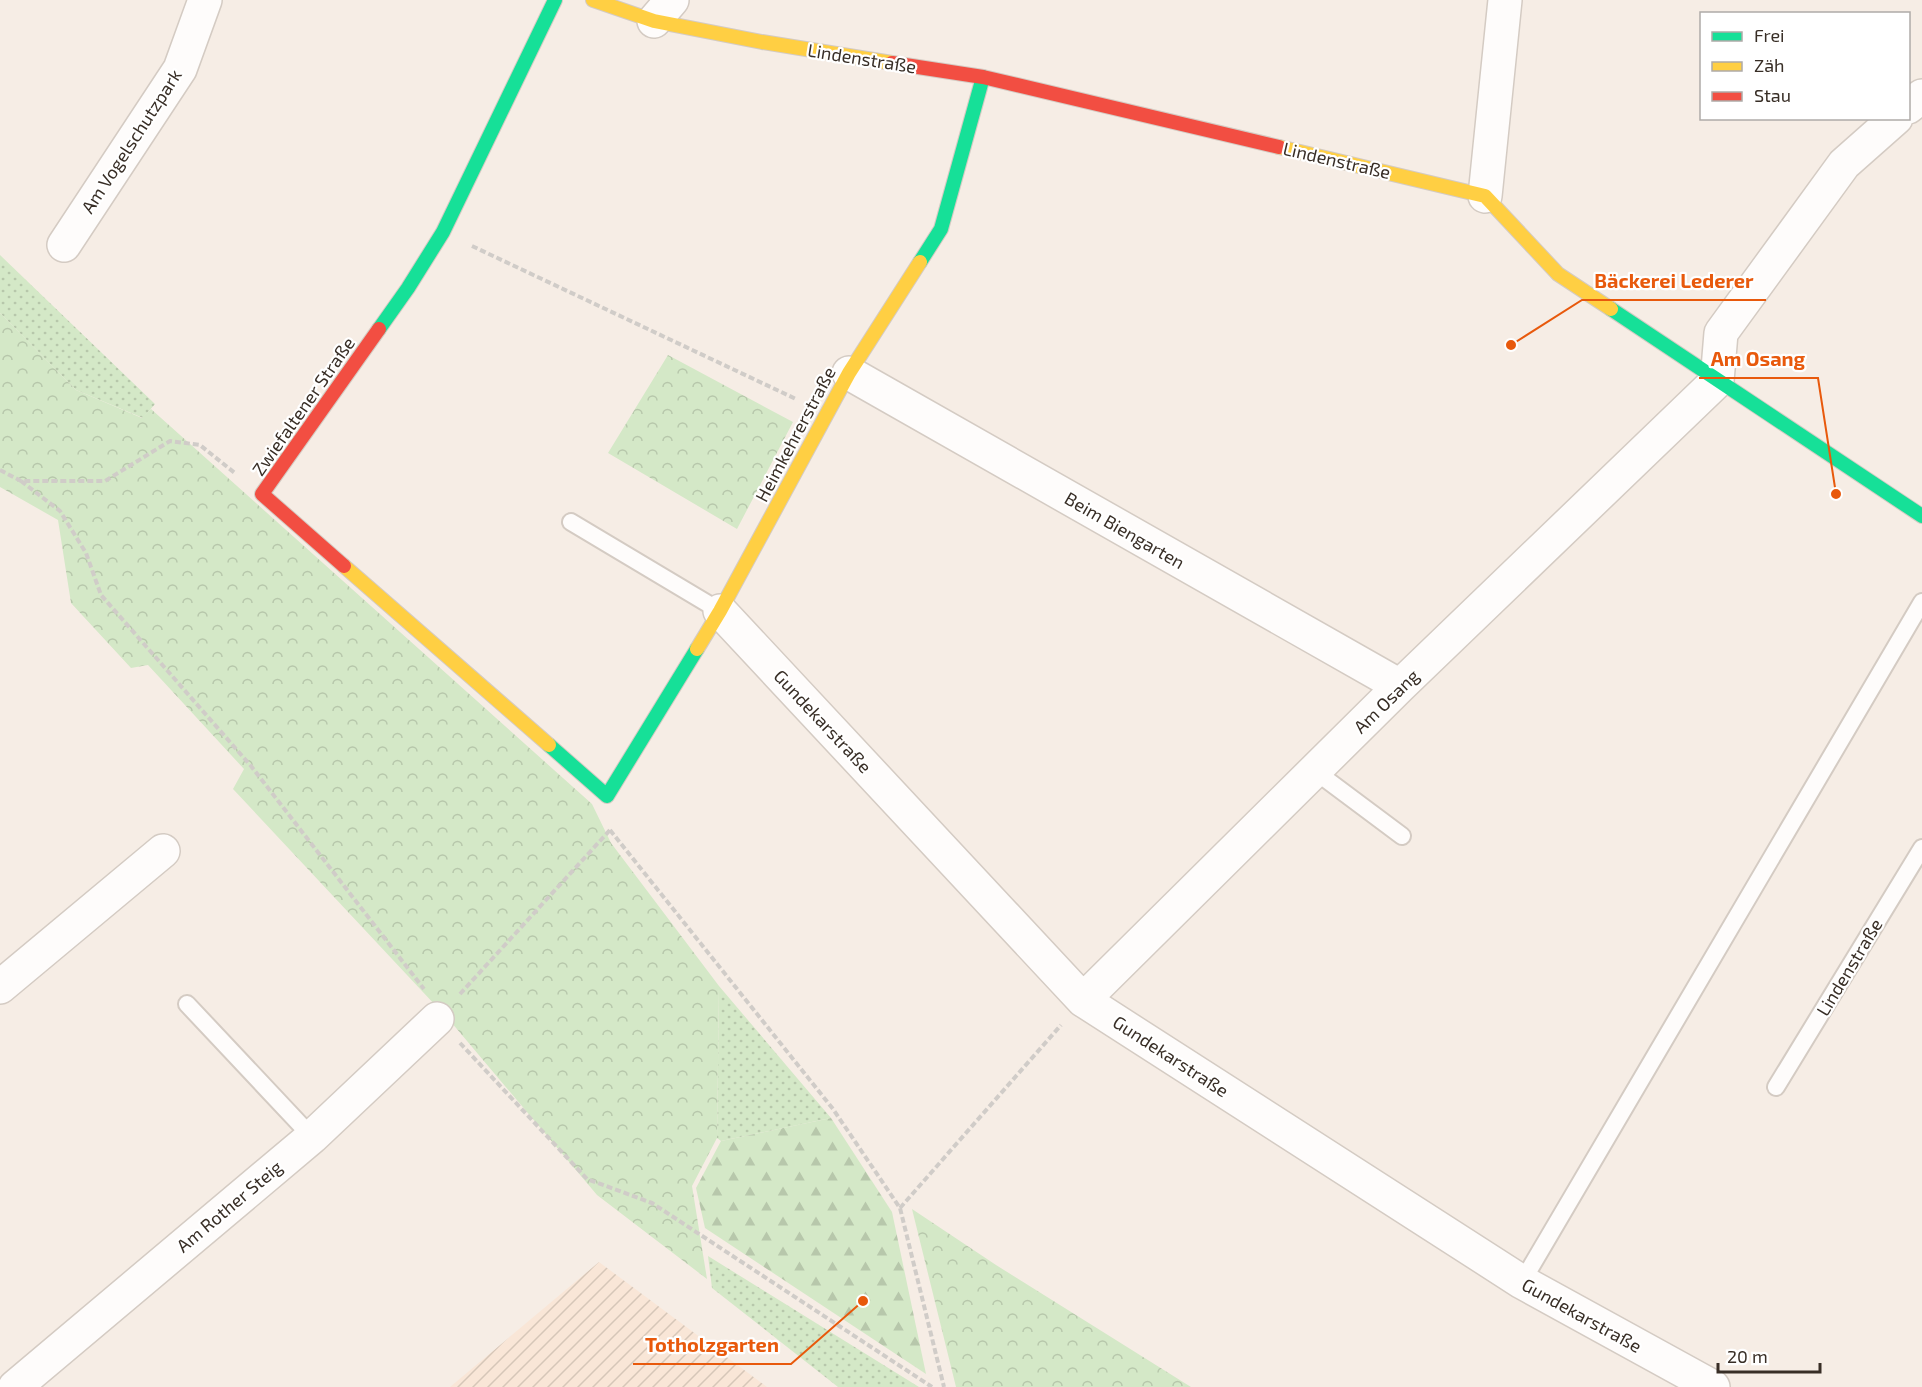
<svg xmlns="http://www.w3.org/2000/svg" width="1922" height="1387" font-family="'Exo 2',sans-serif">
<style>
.industrial{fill:url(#industrial-furrows)}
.grass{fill:url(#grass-dots)}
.forest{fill:url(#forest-firs)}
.park{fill:url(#park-crowns)}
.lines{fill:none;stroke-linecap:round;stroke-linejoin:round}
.lane-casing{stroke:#d4cbc3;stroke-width:20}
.street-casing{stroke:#d4cbc3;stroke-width:36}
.fast-casing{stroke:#d4cbc3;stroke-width:16}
.slow-casing{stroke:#d4cbc3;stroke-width:16}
.jam-casing{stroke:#d4cbc3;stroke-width:16}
.path{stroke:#d0ccc8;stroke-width:4;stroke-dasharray:6 3;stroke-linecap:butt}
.lane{stroke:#fefcfb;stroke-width:16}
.street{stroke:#fefcfb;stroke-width:33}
.fast{stroke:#16e098;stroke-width:14}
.slow{stroke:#ffcf43;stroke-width:14}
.jam{stroke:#f24e42;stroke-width:14}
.labels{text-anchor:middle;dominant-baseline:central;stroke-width:4.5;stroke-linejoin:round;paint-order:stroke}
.street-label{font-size:18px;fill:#382e26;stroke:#fff}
.leader{fill:none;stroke:#e8590c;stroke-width:2}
.callout-dot{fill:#e8590c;stroke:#fff;stroke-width:2}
.callout-label{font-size:20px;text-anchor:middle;font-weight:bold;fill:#e8590c;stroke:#fff;stroke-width:4.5;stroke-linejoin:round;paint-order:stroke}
</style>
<defs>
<pattern id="industrial-furrows" width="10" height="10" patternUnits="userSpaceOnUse" patternTransform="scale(1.5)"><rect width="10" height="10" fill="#f9e6d7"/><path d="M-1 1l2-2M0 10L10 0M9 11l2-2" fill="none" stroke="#d6c6b8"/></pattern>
<pattern id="grass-dots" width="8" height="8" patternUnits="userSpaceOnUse" patternTransform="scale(1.5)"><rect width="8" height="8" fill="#d4e8c7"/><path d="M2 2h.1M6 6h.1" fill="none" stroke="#b7c7ab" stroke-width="1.8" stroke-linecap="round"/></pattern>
<pattern id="forest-firs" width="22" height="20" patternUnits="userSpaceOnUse" patternTransform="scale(1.5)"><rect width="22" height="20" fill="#d4e8c7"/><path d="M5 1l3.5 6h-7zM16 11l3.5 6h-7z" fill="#b7c7ab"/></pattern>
<pattern id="park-crowns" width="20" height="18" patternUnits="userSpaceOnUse" patternTransform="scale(1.5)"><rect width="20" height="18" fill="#d4e8c7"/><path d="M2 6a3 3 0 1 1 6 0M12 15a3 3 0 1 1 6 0" fill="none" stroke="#b7c7ab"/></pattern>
</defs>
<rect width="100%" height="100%" fill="#f6ede5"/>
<path class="industrial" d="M599,1262l168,125h-317z"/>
<path class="grass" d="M0,255l155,149 -12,14 -67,-28 -76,-77z
M719,986l112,132 -110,23 -4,-3z
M708,1256l211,131h-81l-126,-99z"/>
<path class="forest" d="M831,1118l61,94 34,162 -221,-146 -9,-40 25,-47z"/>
<path class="park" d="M0,313l76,77 66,28 9,-9 441,395 19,39 108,143 -2,152 -25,48 15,93 -110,-84 -146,-173 -218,-233 11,-20 -96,-104 -17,3 -60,-65 -13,-83 -58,-33z
M668,355l125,67 -56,107 -129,-76z
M912,1209l84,56 195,122h-235z"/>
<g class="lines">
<g class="lane-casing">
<path id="lane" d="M571,522l149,89
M1315,771l87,65
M187,1004l125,133
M1776,1087l146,-239
M1522,1282l400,-680"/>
</g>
<g class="street-casing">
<path id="street" d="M654,21l18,-21
M1908,107l14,-11
M1485,196l20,-196
M64,245l116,-176 25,-69
M849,373l551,313
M720,611l363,389 439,282 191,105
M0,987l163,-136
M1083,1000l317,-314 317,-305 4,-48 123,-169 52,-46
M15,1387l297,-250 125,-118"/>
</g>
<g class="fast-casing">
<path id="fast" d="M920,262l21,-33 42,-152
M1611,309l311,207
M379,329l29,-41 35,-56 112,-232
M549,745l58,51 90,-147"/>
</g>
<g class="slow-casing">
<path id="slow" d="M593,0l61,21 108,21 130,21
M1279,147l206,49 73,78 53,35
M344,566l205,179
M697,649l23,-38 129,-238 71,-111"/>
</g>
<g class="jam-casing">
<path id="jam" d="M892,63l91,14 296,70
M344,566l-82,-72 117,-165"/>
</g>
<path class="path" d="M472,246l324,153
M0,470l21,11h84l65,-40 30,4 36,29
M21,481l39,30 26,42 15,42 150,171 173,223
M610,830l223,279 67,99 44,179
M460,994l150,-164
M460,1043l127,136 65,24 280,184
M900,1208l161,-183"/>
<use href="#lane" class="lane"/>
<use href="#street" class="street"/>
<use href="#fast" class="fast"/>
<use href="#slow" class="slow"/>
<use href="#jam" class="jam"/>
</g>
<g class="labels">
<g class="street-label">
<text transform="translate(862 58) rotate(9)">Lindenstraße</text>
<text transform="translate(131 141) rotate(-57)">Am Vogelschutzpark</text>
<text transform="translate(1337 160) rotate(13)">Lindenstraße</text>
<text transform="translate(303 406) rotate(-55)">Zwiefaltener Straße</text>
<text transform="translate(795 434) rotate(-62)">Heimkehrerstraße</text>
<text transform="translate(1125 530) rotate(30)">Beim Biengarten</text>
<text transform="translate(1386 701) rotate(-44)">Am Osang</text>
<text transform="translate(823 721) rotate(47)">Gundekarstraße</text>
<text transform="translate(1849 967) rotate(-59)">Lindenstraße</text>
<text transform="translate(1171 1056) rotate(33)">Gundekarstraße</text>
<text transform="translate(229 1206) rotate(-40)">Am Rother Steig</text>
<text transform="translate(1582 1315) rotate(29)">Gundekarstraße</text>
</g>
</g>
<path class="leader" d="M1511 345L1582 300H1766M1836 494L1818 378H1699M863 1301L791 1364H633"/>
<g class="callout-dot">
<circle cx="1511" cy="345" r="6"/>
<circle cx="1836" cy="494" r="6"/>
<circle cx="863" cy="1301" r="6"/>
</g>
<g class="callout-label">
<text x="1674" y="288">Bäckerei Lederer</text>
<text x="1758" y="366">Am Osang</text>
<text x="712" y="1352">Totholzgarten</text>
</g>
<rect x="1700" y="12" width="210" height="108" fill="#ffffff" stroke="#afaba8" stroke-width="1.5"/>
<rect x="1712" y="32" width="30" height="9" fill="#16e098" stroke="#afaba8" stroke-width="1.5"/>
<text x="1754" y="42" font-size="18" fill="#382e26">Frei</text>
<rect x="1712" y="62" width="30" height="9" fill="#ffcf43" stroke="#afaba8" stroke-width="1.5"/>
<text x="1754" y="72" font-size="18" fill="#382e26">Zäh</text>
<rect x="1712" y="92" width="30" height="9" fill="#f24e42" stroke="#afaba8" stroke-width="1.5"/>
<text x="1754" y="102" font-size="18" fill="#382e26">Stau</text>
<path d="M1718 1363v9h102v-9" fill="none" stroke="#382e26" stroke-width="3"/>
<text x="1727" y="1363" font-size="18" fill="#382e26" stroke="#ffffff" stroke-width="4.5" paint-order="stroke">20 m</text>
</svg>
